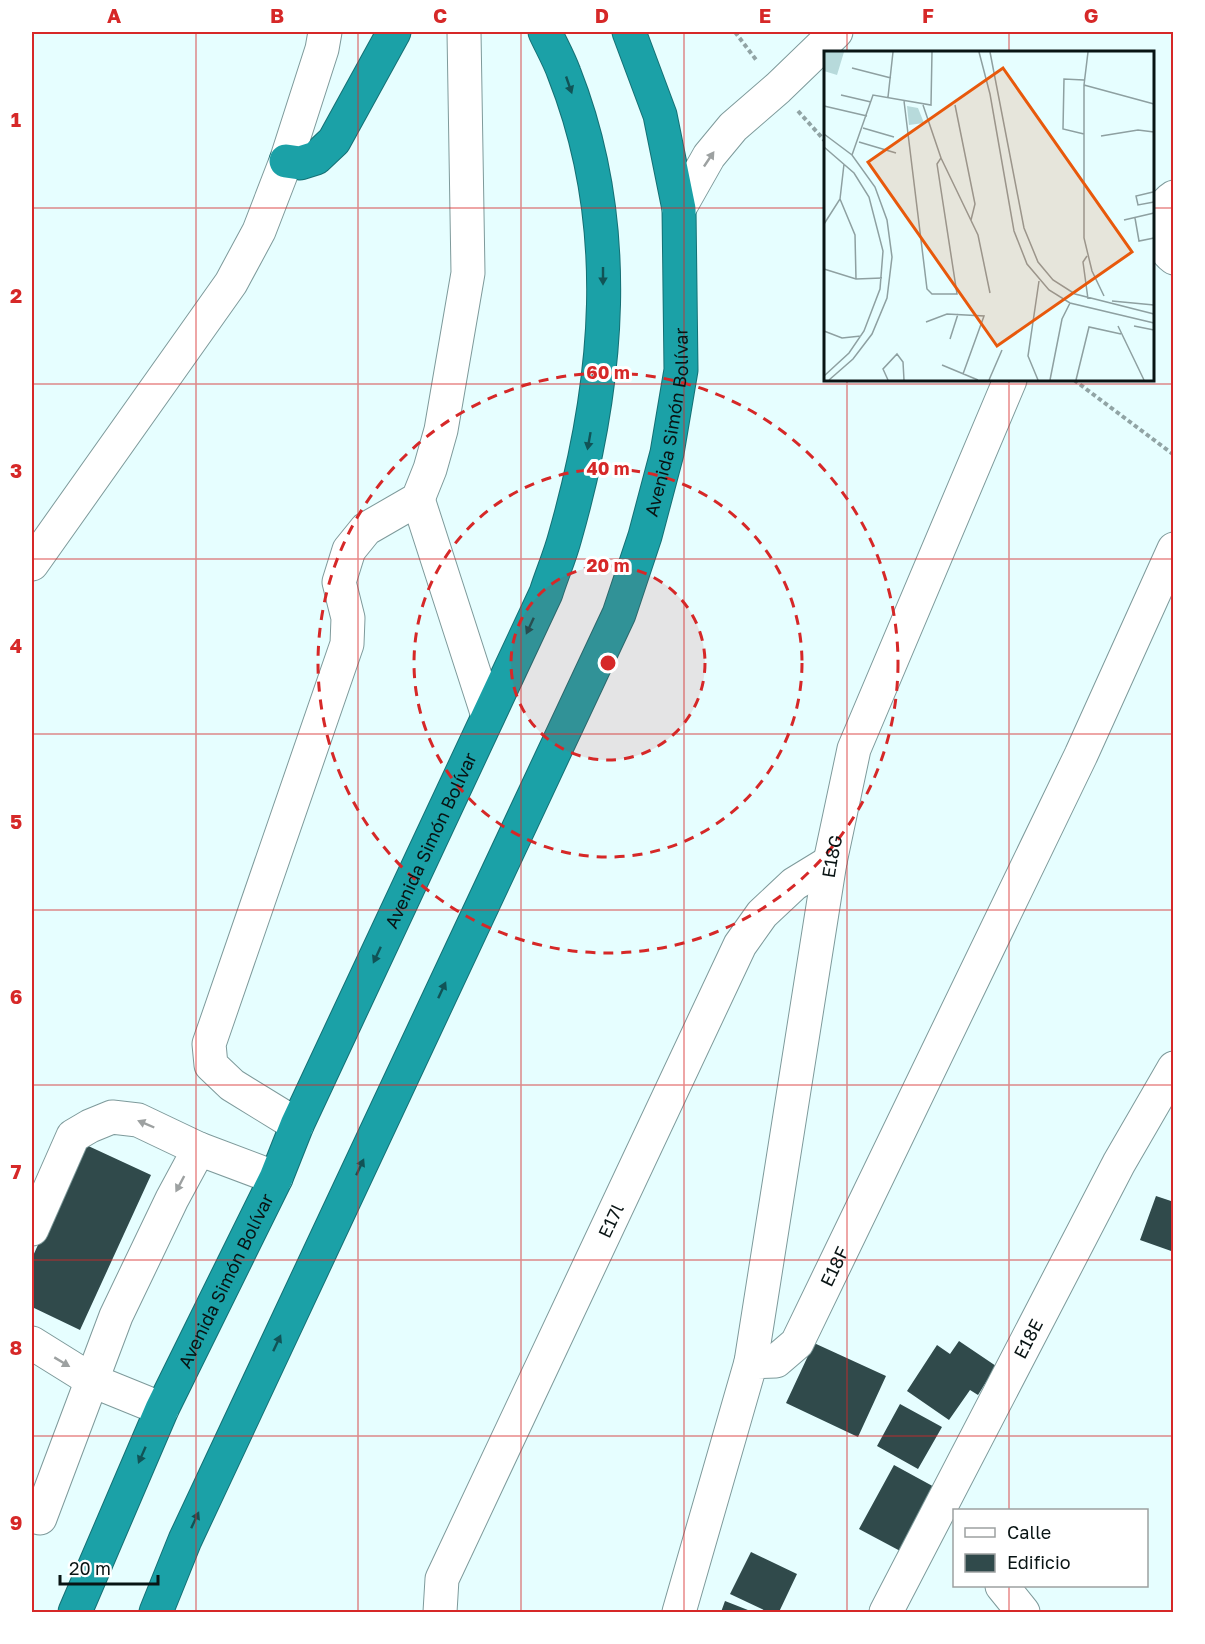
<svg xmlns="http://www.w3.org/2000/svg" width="1205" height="1644" font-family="'Golos Text',sans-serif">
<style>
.building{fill:#304a4b}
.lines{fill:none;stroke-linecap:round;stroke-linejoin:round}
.minor-casing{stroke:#7e9a9b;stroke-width:35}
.highway-casing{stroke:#157074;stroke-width:35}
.path{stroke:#91a4a5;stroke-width:4;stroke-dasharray:4.5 3;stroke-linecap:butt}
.minor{stroke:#fff;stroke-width:33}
.highway{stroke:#1ba1a7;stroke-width:33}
.oneway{fill:#115356}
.oneway2{fill:#9da1a1}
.grid{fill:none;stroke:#d62828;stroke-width:1.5;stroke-opacity:0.55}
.ring{fill:none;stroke:#d62828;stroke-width:3;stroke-dasharray:10 8}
.labels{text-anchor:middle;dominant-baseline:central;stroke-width:6;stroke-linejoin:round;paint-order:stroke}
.street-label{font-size:18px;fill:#091414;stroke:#fff}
.inset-road{fill:none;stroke:#8ea0a1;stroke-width:1.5}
.view{fill:#e8590c;fill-opacity:0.15;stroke:#e8590c;stroke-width:3}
.inset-edge{fill:none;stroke:#091414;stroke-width:3}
.centre{fill:#d62828;stroke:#fff;stroke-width:3}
.ring-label{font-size:18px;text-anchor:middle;font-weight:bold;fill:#d62828;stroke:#fff;stroke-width:6;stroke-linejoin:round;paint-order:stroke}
.neatline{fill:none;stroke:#d62828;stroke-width:2}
.grid-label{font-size:20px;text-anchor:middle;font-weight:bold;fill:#d62828}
</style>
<rect width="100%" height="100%" fill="#e6feff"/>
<path class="building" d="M84,1144l67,31 -71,155 -48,-23v-49z
M1156,1196l18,6v50l-34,-12z
M959,1341l37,25 -18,29 -8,-5 -21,30 -42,-29 30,-46 13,9z
M814,1343l72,33 -28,61 -72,-34z
M900,1404l42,23 -24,42 -41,-23z
M894,1465l44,24 -34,64 -45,-24z
M751,1552l46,22 -18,38h-11l-38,-18z
M725,1601l28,11h-32z"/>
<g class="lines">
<g class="minor-casing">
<g id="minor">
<path d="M1174,197c-21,13 -19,47 0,61"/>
<path d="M679,209l30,-53 24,-29 45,-39 58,-56"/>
<path d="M418,499l70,217"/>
<path d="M32,564l199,-281 28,-52 27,-70 36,-112 3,-17"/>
<path d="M297,1125l-65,-40 -21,-20 -2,-21 138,-400 1,-26 -9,-36 10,-32 17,-21 52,-30 12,-30 11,-39 27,-157 -4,-241"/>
<path d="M32,1229l41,-93 17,-10 22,-9 26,3 61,29"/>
<path d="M32,1343l61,38 69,28"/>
<path id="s1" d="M751,1362l79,-500 24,-113 156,-369"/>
<path d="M40,1518l76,-202 56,-117 27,-50 77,29"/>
<path d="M1002,1586l21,26"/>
<path id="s2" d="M440,1612l2,-33 298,-634 22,-31 32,-30 36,-22"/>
<path id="s3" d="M679,1612l72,-250 25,-1 21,-18 284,-588 93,-206"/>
<path id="s4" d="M886,1612l233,-449 55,-95"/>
</g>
</g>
<g class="highway-casing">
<g id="highway">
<path d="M286,161l14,2 16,-5 18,-17 60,-109"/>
<path id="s5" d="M75,1612l87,-203 114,-231 21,-53 249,-532c6,-19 14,-37 19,-56 44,-154 59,-312 -1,-464 -5,-14 -13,-28 -19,-41"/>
<path id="s6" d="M156,1612l29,-72 434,-926 26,-78 22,-83 14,-83 -2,-161 -19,-94 -31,-83"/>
</g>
</g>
<path class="path" d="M735,32l22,29
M798,111l28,31
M1074,380l100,75"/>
<use href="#minor" class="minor"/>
<use href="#highway" class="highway"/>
</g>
<defs><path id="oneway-solid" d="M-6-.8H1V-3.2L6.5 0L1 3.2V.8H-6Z" transform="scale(1.5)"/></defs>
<g class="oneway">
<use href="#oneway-solid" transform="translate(569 85) rotate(71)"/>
<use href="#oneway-solid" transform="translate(603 276) rotate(90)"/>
<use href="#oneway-solid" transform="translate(589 441) rotate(100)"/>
<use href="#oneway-solid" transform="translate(530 626) rotate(115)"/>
<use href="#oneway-solid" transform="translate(377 955) rotate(115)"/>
<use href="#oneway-solid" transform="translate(442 990) rotate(-65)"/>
<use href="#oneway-solid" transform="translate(360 1167) rotate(-65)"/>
<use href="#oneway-solid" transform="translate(277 1343) rotate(-65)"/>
<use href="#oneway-solid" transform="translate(142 1455) rotate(114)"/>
<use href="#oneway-solid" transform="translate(195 1520) rotate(-65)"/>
</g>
<g class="oneway2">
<use href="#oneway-solid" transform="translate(709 159) rotate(-56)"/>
<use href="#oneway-solid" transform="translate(146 1124) rotate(-157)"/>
<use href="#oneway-solid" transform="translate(180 1184) rotate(118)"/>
<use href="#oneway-solid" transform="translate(62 1362) rotate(31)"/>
</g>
<path class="grid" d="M196,32v1580M358,32v1580M521,32v1580M684,32v1580M847,32v20M1009,32v20M32,208h794M1152,208h22M847,380v1232M1009,380v1130M32,384h1142M32,559h1142M32,734h1142M32,910h1142M32,1085h1142M32,1260h1142M32,1436h1142M1009,1586v26"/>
<circle cx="608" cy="663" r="97" fill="#d62828" fill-opacity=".12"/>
<g class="ring">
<circle cx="608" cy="663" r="97"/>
<circle cx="608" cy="663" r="194"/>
<circle cx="608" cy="663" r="290"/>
</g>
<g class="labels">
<g class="street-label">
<text stroke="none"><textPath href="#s6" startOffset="1299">Avenida Simón Bolívar</textPath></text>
<text stroke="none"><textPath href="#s5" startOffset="850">Avenida Simón Bolívar</textPath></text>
<text stroke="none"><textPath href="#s1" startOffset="512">E18G</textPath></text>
<text stroke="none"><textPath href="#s2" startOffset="429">E17l</textPath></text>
<text stroke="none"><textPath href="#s3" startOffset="398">E18F</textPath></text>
<text stroke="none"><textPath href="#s5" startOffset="364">Avenida Simón Bolívar</textPath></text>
<text stroke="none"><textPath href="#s4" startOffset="308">E18E</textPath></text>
</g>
</g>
<g transform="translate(824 51)">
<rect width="330" height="330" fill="#e6feff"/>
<path d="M0,1h20l-7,23 -13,-4zM83,55l11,2 6,15 -15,2z" fill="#b7dadb"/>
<path class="inset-road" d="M155,1l11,42 24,137 13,33 22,26 21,13 84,20M166,1l34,176 14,34 15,18 22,14 79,20M264,1l-4,33v153l8,33 12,25M28,17l39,10M260,29l-20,-1 -1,50 21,5M260,34l70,19M17,44l30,7M64,46l5,-45M80,50l23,188 5,5h25l-20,-130 4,-6 -18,-53M131,54l20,99 -4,16M0,55l43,10M39,77l31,9M0,83l28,21 23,32 12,33 5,37 -5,41 -15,36 -19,25 -24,21M277,85l37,-6 16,2M35,91l37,11M0,96l30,26 15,24 14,54 -3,38 -16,42 -15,22 -25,23M28,104l21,-60 58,10 1,-53M117,107l37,77 12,58M330,123v19M329,141l-17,4 2,9 16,-3M16,148l15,36 1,44M311,167l4,23 15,-3M300,169l30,-7M0,173l16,-25 4,-35M263,205l-4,6 5,37M0,218l32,10 26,-1M288,250l42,4M102,271l21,-8 37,2 -21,58M294,275l26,54M310,275l20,4M0,280l18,7 19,-2M126,288l8,-25M118,314l36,15M64,329l-5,-11 14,-15 6,8 1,18M165,329l13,-30M214,329l-10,-24 11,-75M226,329l12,-61 8,-16M252,329l13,-53 32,7"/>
<path class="view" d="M179,17l129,184 -135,94 -129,-184z"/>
<rect width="330" height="330" class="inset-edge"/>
</g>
<circle cx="608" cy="663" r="9" class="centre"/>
<g class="ring-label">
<text x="608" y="379">60 m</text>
<text x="608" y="475">40 m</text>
<text x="608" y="572">20 m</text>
</g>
<rect width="1205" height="1644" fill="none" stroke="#ffffff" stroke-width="66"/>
<rect x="953" y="1509" width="195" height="78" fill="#ffffff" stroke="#9da1a1" stroke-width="1.5"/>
<rect x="965" y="1528" width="30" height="9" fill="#ffffff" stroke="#9da1a1" stroke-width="1.5"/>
<text x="1007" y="1539" font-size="18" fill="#091414">Calle</text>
<rect x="965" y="1554" width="30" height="18" fill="#304a4b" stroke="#9da1a1" stroke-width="1.5"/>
<text x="1007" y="1569" font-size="18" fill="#091414">Edificio</text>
<path d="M60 1575v9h98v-9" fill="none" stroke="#091414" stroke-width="3"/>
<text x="69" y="1575" font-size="18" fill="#091414" stroke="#ffffff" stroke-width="4.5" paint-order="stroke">20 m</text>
<rect x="33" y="33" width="1139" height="1578" class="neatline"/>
<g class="grid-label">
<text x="114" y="23">A</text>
<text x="277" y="23">B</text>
<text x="440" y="23">C</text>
<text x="602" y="23">D</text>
<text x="765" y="23">E</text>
<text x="928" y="23">F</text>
<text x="1091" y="23">G</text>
<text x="16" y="127">1</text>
<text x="16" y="303">2</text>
<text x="16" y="478">3</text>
<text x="16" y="653">4</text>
<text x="16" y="829">5</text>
<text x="16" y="1004">6</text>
<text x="16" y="1179">7</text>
<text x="16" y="1355">8</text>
<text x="16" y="1530">9</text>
</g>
</svg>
